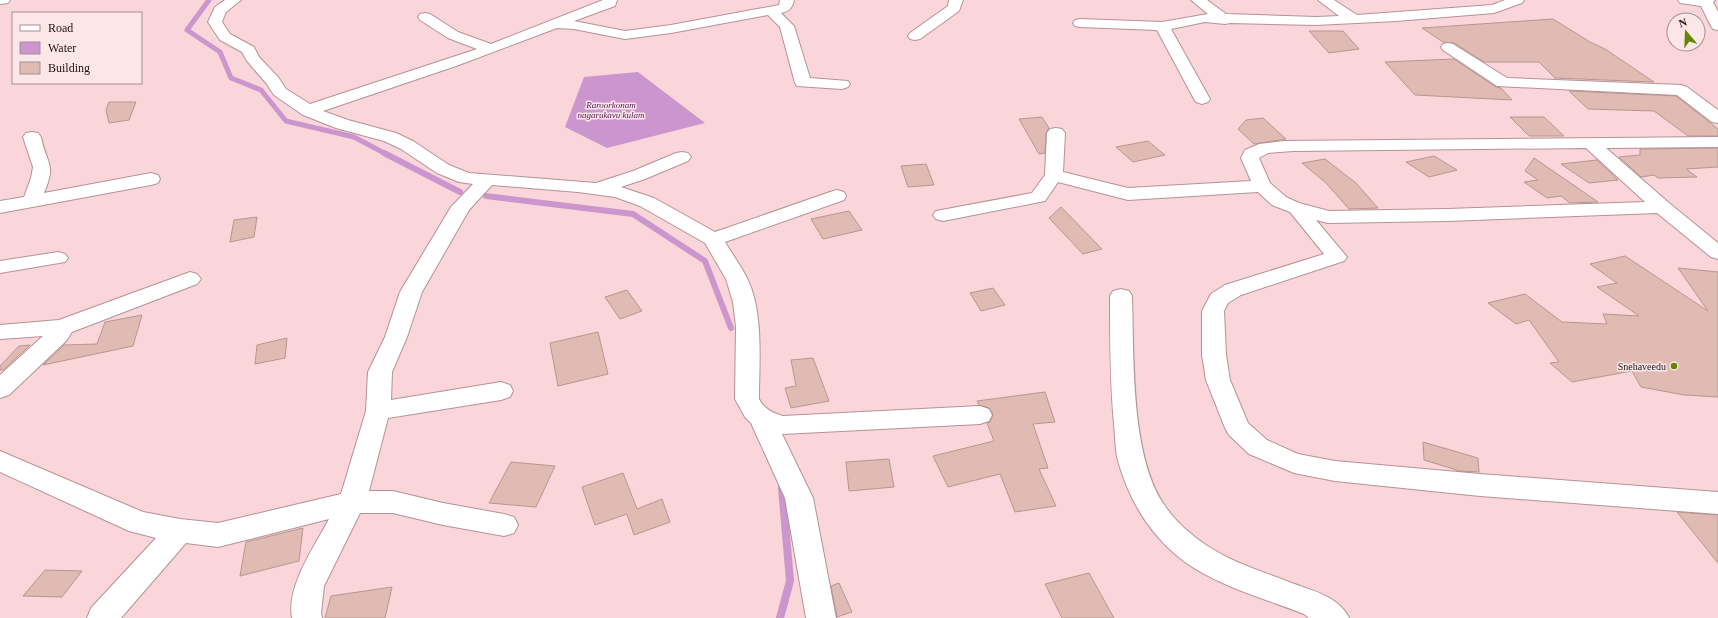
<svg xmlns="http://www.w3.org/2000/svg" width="1718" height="618" font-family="Georgia,serif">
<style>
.water{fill:#cb95cd}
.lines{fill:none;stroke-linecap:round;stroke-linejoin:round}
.stream-far2{stroke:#cb95cd;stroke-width:5}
.stream-far1{stroke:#cb95cd;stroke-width:6}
.stream{stroke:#cb95cd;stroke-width:8}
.building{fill:#dfbbb3;stroke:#b8968e}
.minor-casing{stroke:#b59296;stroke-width:2}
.minor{fill:#fff;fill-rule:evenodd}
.poi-dot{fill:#678600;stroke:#fde6e8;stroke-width:1.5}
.labels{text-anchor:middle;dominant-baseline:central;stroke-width:3;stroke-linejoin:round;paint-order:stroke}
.far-water-label{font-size:9px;font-style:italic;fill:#56155a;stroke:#fde6e8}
.poi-label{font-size:10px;fill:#1e1213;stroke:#fde6e8;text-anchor:end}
</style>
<rect width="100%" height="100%" fill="#fad5d9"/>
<path class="water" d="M638,72l67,51 -98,25 -42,-21 19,-50z"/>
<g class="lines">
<path class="stream-far2" d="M209,0l-22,30 33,22 11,26 30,12 25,31 68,16 32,17"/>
<path class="stream-far1" d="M384,153l76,39
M486,196l147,18 72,47 26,67"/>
<path class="stream" d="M780,618l10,-37 -8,-93"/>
</g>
<path class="building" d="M1553,19l37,23 15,7 49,33 -99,-4 -16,-16h-55l-30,-19 -11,-1 -21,-14z
M1309,31h34l16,18 -30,4z
M1454,59l42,28 5,1 11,12 -97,-5 -30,-33z
M1569,91l107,5 42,33v7h-30l-34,-25 -66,-2z
M109,102h27l-7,18 -20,3 -3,-13z
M1042,117l7,11 -3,5 -1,20 -6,1 -20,-35z
M1510,117h34l20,19h-35z
M1263,118l23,21 -32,5 -16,-15 8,-9z
M1148,141l17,14 -32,7 -17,-15z
M1718,148v19l-32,2 11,8 -39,1 -4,-3 -13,2 -22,-20 21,-2v-6z
M1434,156l23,14 -28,7 -23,-15z
M1534,158l51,35 13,9 -28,1 -9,-7 -14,2 -23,-16 14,-2 -13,-9z
M1325,159l31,24 22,25 -29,1 -23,-26 -24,-20z
M1597,160l21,20 -29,3 -28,-19z
M926,164l8,21 -26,2 -7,-21z
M1061,207l41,42 -19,5 -34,-36z
M849,211l13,19 -39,9 -12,-20z
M257,217l-3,20 -24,5 4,-22z
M1625,256l83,55 -30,-43 40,4v125l-34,-2 -43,-8 -9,-16 -60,11 -22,-19 9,-1 -30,-42 -13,4 -28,-21 37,-9 37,28 45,2 -4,-10 36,2 -42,-29 20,-4 -27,-19z
M993,288l12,17 -24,6 -11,-18z
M627,290l15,21 -22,8 -15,-22z
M142,315l-9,31 -90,19 21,-20 33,-1 8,-22z
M598,332l10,42 -50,12 -8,-43z
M287,338l-2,20 -30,6 2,-19z
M30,345l-27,25h-3v-4l19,-20z
M813,358l16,43 -38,7 -6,-20 11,-2 -5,-26z
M1045,392l10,30 -22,2 15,44 -9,1 17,37 -41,6 -15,-38 -52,13 -15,-31 61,-15 -7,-18 3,-1 3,-8 -4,-6 -10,-3 -2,-4z
M1423,442l55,16 1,14 -19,-1 -36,-11z
M889,459l5,28 -45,4 -3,-29z
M511,462l44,4 -19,41 -47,-4z
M623,473l14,36 25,-10 8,23 -36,13 -7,-21 -32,11 -13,-38z
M1677,512l41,3v48z
M303,528l-4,33 -59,15 6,-34z
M45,570l37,1 -20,26 -39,-1z
M1089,573l25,45h-52l-17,-34z
M839,583l13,29 -15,5 -6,-31z
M392,587l-7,31h-60l6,-22z"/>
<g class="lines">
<g class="minor-casing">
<path id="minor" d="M0,0h10l-2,3 -8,1z
M225,0h16l-15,12 -4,10 8,12 24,13 5,10 19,20 8,12 24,15 167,-55 -29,-11 -28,-18 -2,-3 2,-3 5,-1 5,1 28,18 33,12 112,-44h14l-2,6 -41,15 51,10 46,-6 108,-20 1,-5h14c-2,9 -5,11 -13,13l13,13 16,52 38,3 2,3 -2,3 -6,2 -45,-3 -2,-3 -15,-56 -12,-12 -97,18 -46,6 -51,-10 -17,-1 -101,38 -133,45 25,9 48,13 17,8 36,24 20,8 127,10 37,-12 43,-18 6,-1 6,1 3,4 -3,4 -43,18 -24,8 33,11 61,34 115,-40 7,-2 7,2 2,4 -2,4 -119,42c7,12 16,24 22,36 17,34 12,84 12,121 5,10 14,14 24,17l197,-10 9,3 3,6 -3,6 -9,3 -198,10 31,64 23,120h-30l-21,-120 -34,-75 -6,-6 -10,-18 1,-72 -3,-25 -7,-23 -21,-36 -65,-37 -25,-9 -37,-5 -86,-7 -23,25 -47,82 -15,45 -15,35 -1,28 110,-18 9,3 3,6 -3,6 -9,3 -113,18 -19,73h24l50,12 61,11 10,3 4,8 -4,8 -10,3 -61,-11 -50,-12h-33l-36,73 -3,27 1,5h-30c-6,-32 23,-72 37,-99l-111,28 -32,-4 -65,75h-34l4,-10 65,-70 -27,-7 -129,-59v-21l143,61 37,7 38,4 123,-29 25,-83 2,-39 17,-35 15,-45 51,-85 22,-23 -14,-2 -22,-9 -36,-24 -17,-8 -48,-13 -33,-13 -29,-20 -8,-12 -19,-22 -5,-9 -22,-12 -12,-18 7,-15z
M949,0h14l-4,11 -39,28 -5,1 -5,-1 -2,-3 2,-3 38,-27z
M1191,0h16l19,14 90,3 23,-1 -21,-16h16l23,15 135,-10 13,-5h19l-2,3 -28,10 -98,8 -80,4 -86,-2 -5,1 -20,-2 -34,7 39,70 -2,3 -6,2 -6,-2 -2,-3 -37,-69 -77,-3 -5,-1 -2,-3 2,-3 5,-1 82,3 46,-8z
M1678,0h37l-2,2 5,10v18l-5,-1 -2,-3 -10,-20 -21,-3z
M1448,43l5,1 54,34 174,7 6,2 31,23v13l-6,-1 -35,-27 -180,-9 -54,-36 -2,-3 2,-3z
M1056,128l6,1 3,4 -2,39 65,16 123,-7 -10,-23 4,-8 14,-6 25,-3 434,-4v10l-112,1 63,55 49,40v16l-7,-2 -54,-44 -209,8 -120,2 -12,-3 31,37 -3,4 -103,34 -13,8 -4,8 2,44 4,25 18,43 19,17 31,14 37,7 145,13 238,18v22l-238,-18 -145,-15 -41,-8 -45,-19 -20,-19 -4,-7 -19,-48 -4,-25v-44l9,-17 14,-9 99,-31 -34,-42 -18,-7 -14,-13 -130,8 -70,-18 -13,19 -102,20 -7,-2 -3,-4 3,-4 96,-18 13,-18 2,-42 3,-4zM1586,148l59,54 -197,7 -119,2 -30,-8 -13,-6 -16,-14 -11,-25 9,-5 25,-2z
M32,132l6,1 3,4c5,27 16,26 3,56l107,-20 7,2 2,4 -2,4 -7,2 -151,28v-12l24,-4 7,-19 2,-11 -10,-30 3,-4z
M58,252l7,2 3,4 -3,4 -65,11v-12z
M190,272l7,2 4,5 -4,5 -125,48 -6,9 -57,54 -9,3v-23l43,-39 -43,3v-14l59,-5z
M1121,289l8,2 3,5c2,59 -2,161 33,210 10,15 26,29 41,39 25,17 55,26 83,37 21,8 50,14 60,36h-40l-5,-4c-36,-14 -88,-29 -119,-52 -35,-26 -57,-63 -68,-105 -2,-11 -2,-23 -3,-33 -4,-43 -4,-85 -4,-128l3,-5z"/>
</g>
<use href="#minor" class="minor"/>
</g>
<circle class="poi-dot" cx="1674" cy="366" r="4"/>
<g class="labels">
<g class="far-water-label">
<text x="611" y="105">Raroorkonam<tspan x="611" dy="10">nagarukavu kulam</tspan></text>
</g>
<g class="poi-label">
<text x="1666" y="366">Snehaveedu</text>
</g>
</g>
<rect x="12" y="12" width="130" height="72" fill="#fde6e8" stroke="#a49193"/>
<rect x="20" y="25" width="20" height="6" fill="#ffffff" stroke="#a49193"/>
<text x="48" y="32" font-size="12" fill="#1e1213">Road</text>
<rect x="20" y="42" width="20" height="12" fill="#cb95cd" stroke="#a49193"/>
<text x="48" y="52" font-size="12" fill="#1e1213">Water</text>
<rect x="20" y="62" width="20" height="12" fill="#dfbbb3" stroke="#a49193"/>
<text x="48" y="72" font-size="12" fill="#1e1213">Building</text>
<g transform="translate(1686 32) rotate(341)"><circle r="19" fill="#fde6e8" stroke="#a49193"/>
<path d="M0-3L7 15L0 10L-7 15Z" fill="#678600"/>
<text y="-6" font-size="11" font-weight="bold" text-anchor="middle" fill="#1e1213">N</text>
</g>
</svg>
